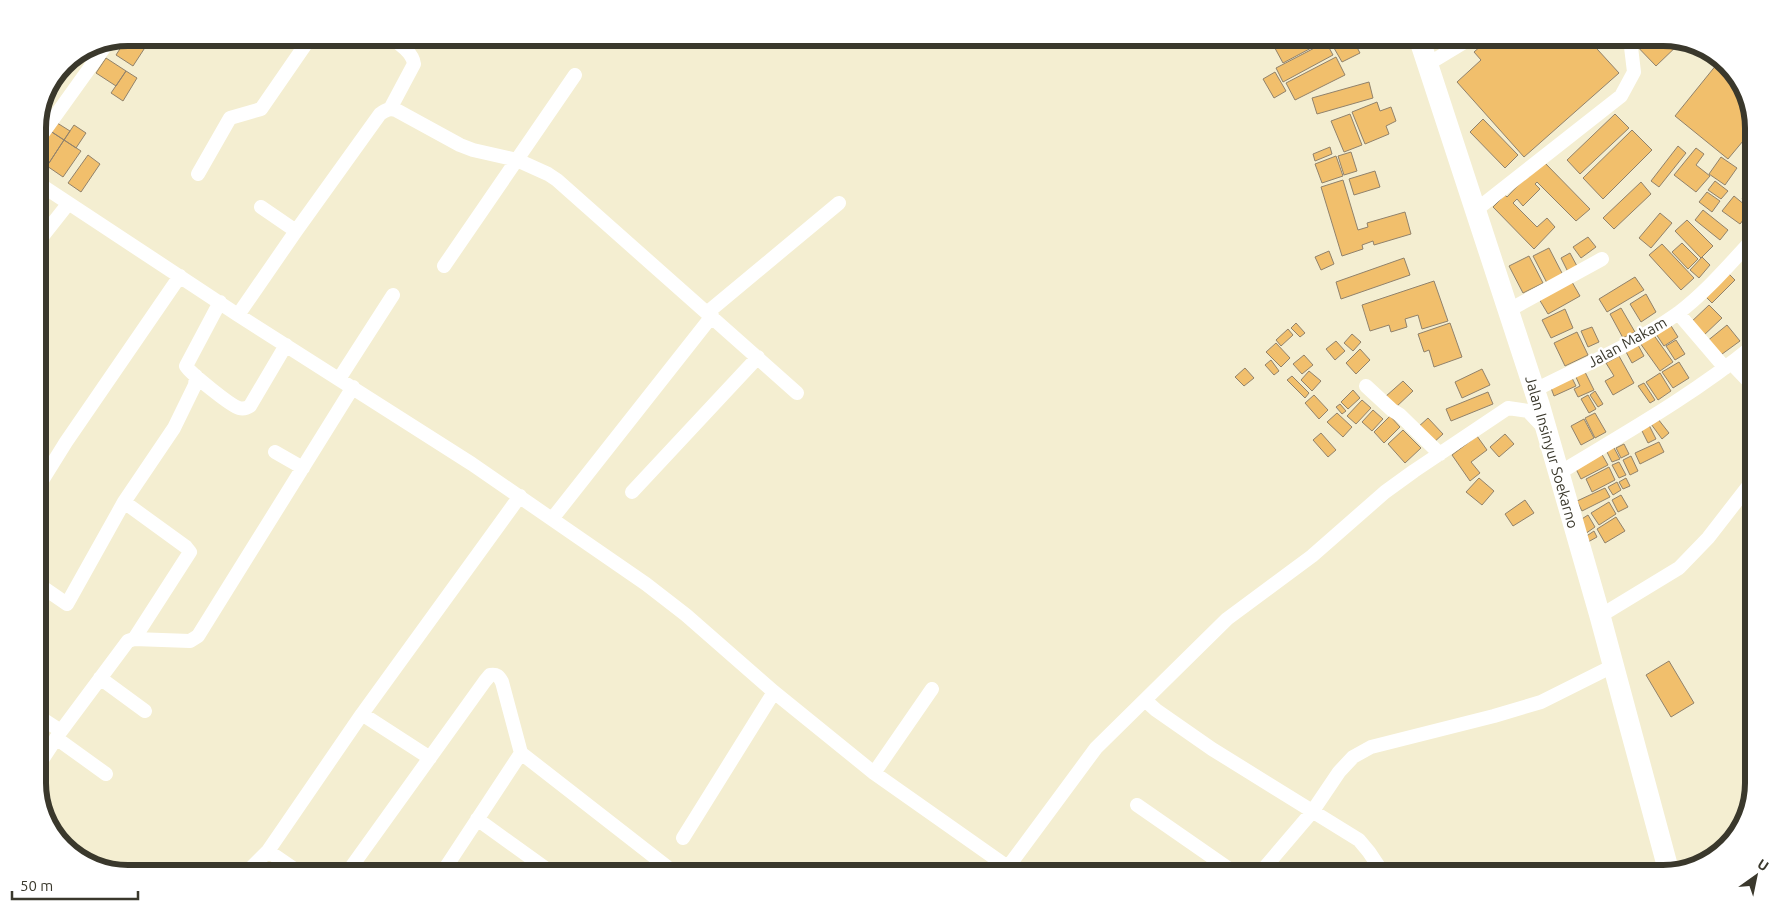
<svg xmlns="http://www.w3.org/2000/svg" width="1791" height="911" font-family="Ubuntu,sans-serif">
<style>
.building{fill:#f1bf6c;stroke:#91826b}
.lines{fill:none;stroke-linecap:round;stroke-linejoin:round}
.street{stroke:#fff;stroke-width:14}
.primary{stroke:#fff;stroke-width:21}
.labels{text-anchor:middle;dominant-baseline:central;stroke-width:4.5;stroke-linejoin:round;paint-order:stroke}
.street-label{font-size:15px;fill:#3a382c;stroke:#fff}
.rim{fill:none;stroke:#3a382c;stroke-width:6}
</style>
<rect width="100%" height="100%" fill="#f4eed1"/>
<path class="building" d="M127,38h12l9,5 -15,23 -17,-11z
M1249,38h17l-13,7z
M1272,38h58l-47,25 -13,-24z
M1336,38h16l8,15 -18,9 -12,-21z
M1490,38h97l32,35 -95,84 -67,-75 24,-22 -7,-8z
M1634,38h29l18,4 -25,24 -25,-26z
M1326,42l7,13 -50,27 -7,-14z
M1336,57l9,18 -50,25 -9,-17z
M106,58l20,13 -10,15 -20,-13z
M1717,64l23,19 13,39v7l-25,30 -53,-43z
M126,71l11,7 -14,23 -12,-8z
M1275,72l11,19 -12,7 -11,-19z
M1369,82l4,16 -56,16 -5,-16z
M1377,102l3,9 11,-4 5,14 -10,5 3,8 -24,10 -13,-32z
M1350,114l12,31 -18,7 -13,-31z
M1615,114l14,14 -49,46 -13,-14z
M1483,119l35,36 -13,13 -35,-36z
M54,121l16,10 -6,9 -15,-10z
M74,125l12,8 -10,15 -12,-8z
M47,129l17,11 -15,23 -11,-7v-13z
M1632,130l20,20 -49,49 -20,-21z
M64,140l17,11 -18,26 -16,-11z
M1678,146l8,7 -27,34 -8,-6z
M1330,147l2,7 -17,7 -2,-7z
M1696,148l8,6 -8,11 14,11 -14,16 -22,-17z
M1351,152l6,19 -13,4 -6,-19z
M88,155l12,9 -19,28 -13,-9z
M1336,156l7,20 -21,7 -7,-19z
M1721,157l16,11 -12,17 -16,-11z
M1544,162l46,47 -14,12 -39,-39 -2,2 5,5 -17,17 -6,-7 -4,4 24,24 10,-9 8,9 -21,22 -41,-42 12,-12 2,2 20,-21 2,1z
M1375,171l5,16 -26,8 -5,-16z
M1343,180l15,50 10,-3 -1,-4 38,-11 6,22 -37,11 -1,-4 -11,4 1,4 -21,7 -21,-69z
M1715,181l13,10 -7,8 -13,-9z
M1641,182l10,12 -37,35 -11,-11z
M1751,185l2,2 -1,20 -10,-8z
M1707,192l13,9 -8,11 -13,-10z
M1734,196l17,14 -11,14 -18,-13z
M1703,210l25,20 -8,10 -25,-20z
M1660,213l12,10 -21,25 -12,-10z
M1687,220l26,26 -12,12 -26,-27z
M1588,237l8,10 -15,11 -8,-11z
M1682,243l16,16 -10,10 -16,-17z
M1662,244l32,34 -13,12 -32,-35z
M1549,248l14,27 -16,8 -14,-27z
M1329,251l5,13 -13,6 -6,-13z
M1570,253l8,15 -10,4 -7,-14z
M1529,256l14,27 -20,10 -14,-27z
M1702,257l8,8 -11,13 -9,-8z
M1404,258l6,17 -69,24 -5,-17z
M1726,271l9,9 -23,23 -9,-9z
M1635,277l9,13 -37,22 -8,-13z
M1434,281l14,40 -26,8 -4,-14 -13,4 2,8 -16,5 -2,-7 -19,6 -8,-26z
M1572,282l8,14 -32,18 -9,-15z
M1646,294l10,18 -15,10 -11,-18z
M1709,305l13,13 -20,19 -13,-13z
M1621,308l14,24 -12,6 -13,-24z
M1565,309l8,19 -22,10 -9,-18z
M1668,321l10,16 -14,9 -10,-15z
M1296,323l9,10 -5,4 -9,-9z
M1450,323l12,34 -28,10 -5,-17 -5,2 -6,-18z
M1727,325l13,16 -22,16 -12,-15z
M1592,327l7,15 -11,5 -7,-16z
M1288,329l5,6 -12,11 -5,-6z
M1577,332l11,23 -23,11 -11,-23z
M1352,334l9,8 -8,9 -9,-8z
M1653,334l20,28 -13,9 -20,-28z
M1676,340l9,14 -10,6 -9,-14z
M1336,341l9,10 -10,9 -9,-11z
M1276,343l14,15 -9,9 -15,-15z
M1637,343l7,13 -12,7 -7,-13z
M1360,349l10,11 -14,14 -10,-11z
M1304,355l9,10 -11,9 -9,-10z
M1619,356l15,27 -21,12 -8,-14 9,-5 -8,-13z
M1271,360l8,11 -5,4 -9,-10z
M1679,362l10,16 -16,10 -11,-16z
M1245,368l9,10 -10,8 -9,-9z
M1482,369l8,16 -28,13 -7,-16z
M1584,370l10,20 -16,7 -4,-8 6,-3 -5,-11z
M1309,371l12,10 -9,10 -11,-11z
M1660,373l11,18 -13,9 -12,-18z
M1292,376l17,17 -4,5 -18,-18z
M1572,378l4,8 -22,10 -3,-8z
M1403,381l10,10 -18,17 -10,-11z
M1644,383l11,17 -5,3 -12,-17z
M1353,390l7,8 -12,11 -7,-7z
M1595,391l8,13 -5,3 -8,-12z
M1488,392l5,12 -42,17 -5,-12z
M1314,395l14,15 -9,9 -14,-16z
M1588,395l8,14 -7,4 -8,-14z
M1362,400l9,8 -15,16 -9,-8z
M1340,404l6,7 -4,3 -6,-7z
M1373,410l10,9 -11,12 -10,-9z
M1337,413l15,14 -9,10 -16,-15z
M1595,413l11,19 -11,6 -10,-20z
M1390,416l10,11 -16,16 -10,-11z
M1428,418l15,16 -11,10 -15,-16z
M1584,419l10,19 -13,7 -10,-19z
M1658,419l11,14 -7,6 -11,-15z
M1649,425l7,14 -8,4 -7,-14z
M1403,430l18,18 -16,15 -17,-19z
M1321,433l15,17 -8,7 -15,-17z
M1505,434l9,10 -15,13 -9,-10z
M1477,436l10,14 -16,12 9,11 -10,8 -18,-26z
M1659,442l5,10 -24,12 -5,-11z
M1624,444l5,10 -8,4 -5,-10z
M1613,446l7,13 -8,3 -6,-12z
M1600,451l8,14 -27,14 -7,-14z
M1631,456l7,15 -8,4 -7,-15z
M1619,462l7,13 -7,3 -7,-13z
M1609,467l6,13 -23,12 -6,-13z
M1479,478l15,13 -12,14 -16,-13z
M1626,478l4,8 -7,3 -4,-7z
M1617,482l4,8 -8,5 -5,-8z
M1605,488l5,9 -28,14 -5,-10z
M1621,495l7,12 -10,5 -6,-12z
M1525,500l9,13 -21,13 -8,-12z
M1609,502l7,12 -17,11 -8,-12z
M1588,515l7,12 -10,7 -8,-12z
M1616,517l9,14 -20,12 -8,-14z
M1594,531l3,6 -9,5 -3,-5z
M1669,661l25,42 -23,14 -25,-42z"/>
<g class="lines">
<path class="street" d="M1428,64l43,-26
M390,109l24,-45c-1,-11 -15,-21 -24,-26
M38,140l71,-99
M198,174l32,-56 31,-9 49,-71
M38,183l200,132 234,149 174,120 40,31 88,77 100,81 142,100
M261,207l35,24
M1476,210l145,-114 13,-24 -3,-25 -5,-9
M38,242l30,-38
M444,266l131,-191
M220,302l-34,64c4,7 45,40 53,42 4,1 8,0 11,-2l36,-61
M1509,310l93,-51
M708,312l131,-109
M1678,313l47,55
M238,315l58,-84 84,-117c6,-4 9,-6 16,-4l64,35 13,5 44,10 31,14 9,6 240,213
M1732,364l21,22
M339,379l54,-84
M1366,386l26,24 8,5 40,39
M1535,390c47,-24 98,-45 142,-76 28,-21 52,-49 76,-75
M275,452l28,16
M1559,473c66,-40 134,-78 194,-127
M38,487l28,-45 114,-166
M632,492l126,-135
M124,502l62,45 4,5 -56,87
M552,519l160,-203
M38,584l29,20 57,-102 50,-74 21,-43 1,-9
M1600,616l79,-48 29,-30 45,-58
M100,678l45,33
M1145,700l11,10 56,39 147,91 10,12 14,21
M362,714l68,44
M38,716l23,15
M56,738l50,36
M38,766l23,-35 67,-90 6,-2 56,2 8,-5 155,-249
M874,773l58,-84
M1137,805l98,68
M477,819l75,54
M683,838l91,-146
M268,851l32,22
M1008,867l88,-119 131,-129 85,-63 73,-64 29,-21 94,-63 20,3 15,16
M246,873l22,-22 94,-137 158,-218
M347,873l138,-192 5,-6c7,-1 9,1 12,7l19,71 145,113 7,7
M442,873l79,-120
M1260,873l52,-61 27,-40 14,-15 18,-10 123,-31 47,-14 72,-36"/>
<path class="primary" d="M1419,38l120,366 61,212 69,256"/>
</g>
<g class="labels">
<g class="street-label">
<text transform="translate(1627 342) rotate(-29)">Jalan Makam</text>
<text transform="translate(1552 452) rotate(74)">Jalan Insinyur Soekarno</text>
</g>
</g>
<path d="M0 0H1791V911H0ZM128 46H1663A82 82 0 0 1 1745 128V783A82 82 0 0 1 1663 865H128A82 82 0 0 1 46 783V128A82 82 0 0 1 128 46Z" fill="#fff" fill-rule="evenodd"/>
<path class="rim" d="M128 46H1663A82 82 0 0 1 1745 128V783A82 82 0 0 1 1663 865H128A82 82 0 0 1 46 783V128A82 82 0 0 1 128 46Z"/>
<g transform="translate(1756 876) rotate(33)" stroke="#ffffff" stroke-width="4" paint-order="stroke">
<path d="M0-4L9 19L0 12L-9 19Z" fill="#3a382c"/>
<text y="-8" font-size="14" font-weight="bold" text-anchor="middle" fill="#3a382c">U</text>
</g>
<path d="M12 891v8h126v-8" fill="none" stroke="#3a382c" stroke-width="2.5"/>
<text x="20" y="891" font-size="15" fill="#3a382c" stroke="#ffffff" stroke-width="4" paint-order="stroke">50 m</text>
</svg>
